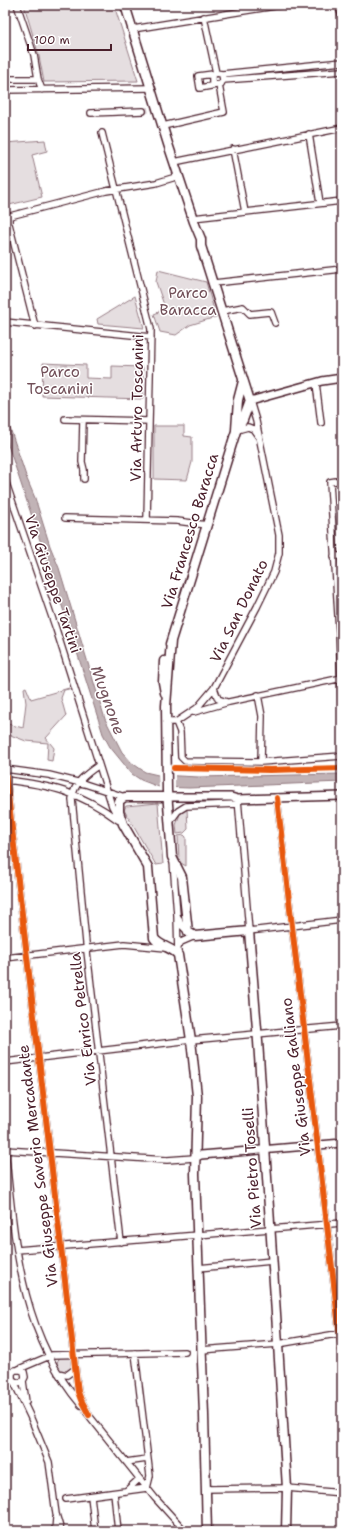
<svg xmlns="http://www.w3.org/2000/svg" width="347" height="1536" font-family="'Shantell Sans',sans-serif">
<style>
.green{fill:#e5dee0;stroke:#987e86}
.water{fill:#c1b3b6;stroke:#91787e}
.pier{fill:#fff}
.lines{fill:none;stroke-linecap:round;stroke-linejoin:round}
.street-tunnel{stroke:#dbd2d5;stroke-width:5.5;stroke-dasharray:5.5 3;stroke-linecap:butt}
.street-casing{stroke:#4a1f2b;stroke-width:8}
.secondary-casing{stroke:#4a1f2b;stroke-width:10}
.primary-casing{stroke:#4a1f2b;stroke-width:11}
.street{stroke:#fff;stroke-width:5.5}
.secondary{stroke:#fff;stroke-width:7}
.primary{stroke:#fff;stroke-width:8}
.cycleway-casing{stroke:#fff;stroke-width:8}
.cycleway{stroke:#e8590c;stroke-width:6}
.labels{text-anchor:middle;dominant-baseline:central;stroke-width:3;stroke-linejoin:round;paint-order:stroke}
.park-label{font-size:15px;fill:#714f58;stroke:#fff}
.street-label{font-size:15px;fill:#4a1f2b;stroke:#fff}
.water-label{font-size:16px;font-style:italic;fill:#74535c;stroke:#fff}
</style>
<rect width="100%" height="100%" fill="#fff"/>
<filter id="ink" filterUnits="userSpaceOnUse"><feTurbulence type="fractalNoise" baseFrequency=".025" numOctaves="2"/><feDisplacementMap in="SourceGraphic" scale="8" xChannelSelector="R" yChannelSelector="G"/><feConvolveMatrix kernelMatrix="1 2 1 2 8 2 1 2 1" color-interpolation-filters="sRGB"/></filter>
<g filter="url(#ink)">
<path class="green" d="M24,5h90l24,76 -94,1 -5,-26z
M45,140l2,11 -15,4 10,42 -37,9v-63z
M158,270l48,12 10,35 -26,8 -14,10 -16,-3 -6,-18 5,-2 5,-7 -8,-23z
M135,296l9,32 -46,-4 -1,-5z
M43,363l43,2v13l26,1v-13l31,1v32l-101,-3z
M154,426h30v10l8,1v25l-5,18 -33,-1z
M26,687l5,12 38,-11v1l-5,1 -3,8 5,18 -20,22 8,10 -2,13 -5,-1 1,-17 -22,-2 -21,-8 3,-9 15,4 3,-25 -2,-15z
M158,803l5,61 -7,1 -32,-55 2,-4z
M187,809l1,20 -4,4 -7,1 -1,-9 4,-11z
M184,835l2,2v29l-7,-4 -1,-26z
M57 1364a8 8 0 1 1 16 0a8 8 0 1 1-16 0Z"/>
<path class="water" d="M5,413l22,66 8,19 15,48 9,22 46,151 17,33 10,11 13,9 13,3 41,2 143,-3v8l-153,6 -30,-1 -18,-7 -9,-6 -22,-27 -7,-13 -35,-110 -63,-188z"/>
<path class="pier" d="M158,773l17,1v15h-16z"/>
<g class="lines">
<path class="street-tunnel" d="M143,111l9,-2"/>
<g class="street-casing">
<path id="street" d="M17,5l17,50 4,24 4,11
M204,17l12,56
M133,29l148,-24
M213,74l-15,2 2,12 16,-3
M222,74l1,6 -2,4 -5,1 -4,-2v-7l4,-3 6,1 120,-12
M223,80l119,-9
M5,86l2,-7h31
M5,90l146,-2
M91,113l52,-2
M163,126l61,-14 -5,-27
M102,133l49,196 -4,191
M309,134l11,69
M233,149l12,63
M174,162l168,-34
M193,218l149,-17
M214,283l128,-14
M222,311l21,-4 7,7 19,-2h2l4,11
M5,322l146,15
M35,326l-26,-102v-5l1,-3 96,-25 50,-8 23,-7
M316,383l5,40
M65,419l84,2
M83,420l-1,42 2,8v9
M237,430l11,-3 5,2 5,7
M5,480l51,149 56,177 7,13
M342,480l-12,2 9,150 3,71
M65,518l112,3 30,4
M334,556h8
M214,688l4,11 9,3
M258,695l4,21 -1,46
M194,712l35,-10 113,-24
M166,722h10l21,-14 17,-20 43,-81 17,-35 5,-19v-18l-23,-114 -6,-20
M176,722l4,10 1,25 4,4 76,1 81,-6
M99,765c-13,9 -25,17 -27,34l14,144 35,299
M5,769l73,623 3,8 8,15
M5,769l44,6 36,9 40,13
M5,780c45,5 76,12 113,40
M277,798l65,555
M238,799l11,132 93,-11
M170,822l8,-11 8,-5 52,-2
M173,861l4,54 1,40
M178,917l3,8 7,7
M178,947l3,-5 14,-6
M5,958l119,-14 42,4
M5,1062l186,-22 151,-14
M5,1149c10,92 14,182 76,256
M5,1150l162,10 27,-2
M17,1250l325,-27
M198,1268l74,-7
M201,1350l77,-6 64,-11
M135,1353l15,123 -3,12
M19,1369l33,-14 133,-3
M58,1373l9,2 8,-6
M13,1380l5,3 5,-2 2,-4 -1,-5 -3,-2h-6l-3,3v5l18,38 19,46 7,52 5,17
M23,1381l3,21
M87,1413l68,85 30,33
M126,1462l21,-3
M206,1489l81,-1 55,5
M126,1491l13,-12
M114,1493l4,38
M91,1496l4,35
M66,1499l81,-11
M55,1531l1,-13"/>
</g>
<g class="secondary-casing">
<path id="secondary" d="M339,5l3,9
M250,401l72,-20 20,-3
M168,797h63l7,2 104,-3
M194,1158l7,-3 141,-12"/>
</g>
<g class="primary-casing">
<path id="primary" d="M125,5l43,139 26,78 7,17v7l49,155 -7,19 -7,11 -66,213
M236,430l2,-30 5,-19
M171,641l-5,65 1,85 5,66 10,20 6,55 7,4 54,-5 9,110 20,303 9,144 -1,43
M164,661l-1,21 2,11
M168,797h-43l-6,4v11l4,12 25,43 6,71c6,9 18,9 24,17l13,85 6,56 -2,78 9,241 3,116"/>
</g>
<use href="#street" class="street"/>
<use href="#secondary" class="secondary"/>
<use href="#primary" class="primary"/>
<g class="cycleway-casing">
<path id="cycleway" d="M174,768l96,2 72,-2
M5,769l73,623 3,8 8,15
M277,798l65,555"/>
</g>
<use href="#cycleway" class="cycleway"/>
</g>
</g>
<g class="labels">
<g class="park-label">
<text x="188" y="293">Parco<tspan x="188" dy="17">Baracca</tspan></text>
<text x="60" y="372">Parco<tspan x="60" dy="17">Toscanini</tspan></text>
</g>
<g class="street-label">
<text transform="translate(137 408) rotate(-89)">Via Arturo Toscanini</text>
<text transform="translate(190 531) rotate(-73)">Via Francesco Baracca</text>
<text transform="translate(53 584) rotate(71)">Via Giuseppe Tartini</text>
<text transform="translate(239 611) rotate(-64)">Via San Donato</text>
<text transform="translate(83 1019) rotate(-97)">Via Enrico Petrella</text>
<text transform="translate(296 1077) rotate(-97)">Via Giuseppe Galliano</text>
<text transform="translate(38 1166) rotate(-97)">Via Giuseppe Saverio Mercadante</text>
<text transform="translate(252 1168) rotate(-94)">Via Pietro Toselli</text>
</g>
<g class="water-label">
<text transform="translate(108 700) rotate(70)">Mugnone</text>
</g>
</g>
<rect width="347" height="1536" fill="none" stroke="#fff" stroke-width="20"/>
<rect x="10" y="10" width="327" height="1516" fill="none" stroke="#4a1f2b" stroke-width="1.5" filter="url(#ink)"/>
<path d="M28 44v6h83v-6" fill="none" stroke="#4a1f2b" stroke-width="2"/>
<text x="34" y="44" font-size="12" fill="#4a1f2b" stroke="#ffffff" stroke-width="3" paint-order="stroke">100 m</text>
</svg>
